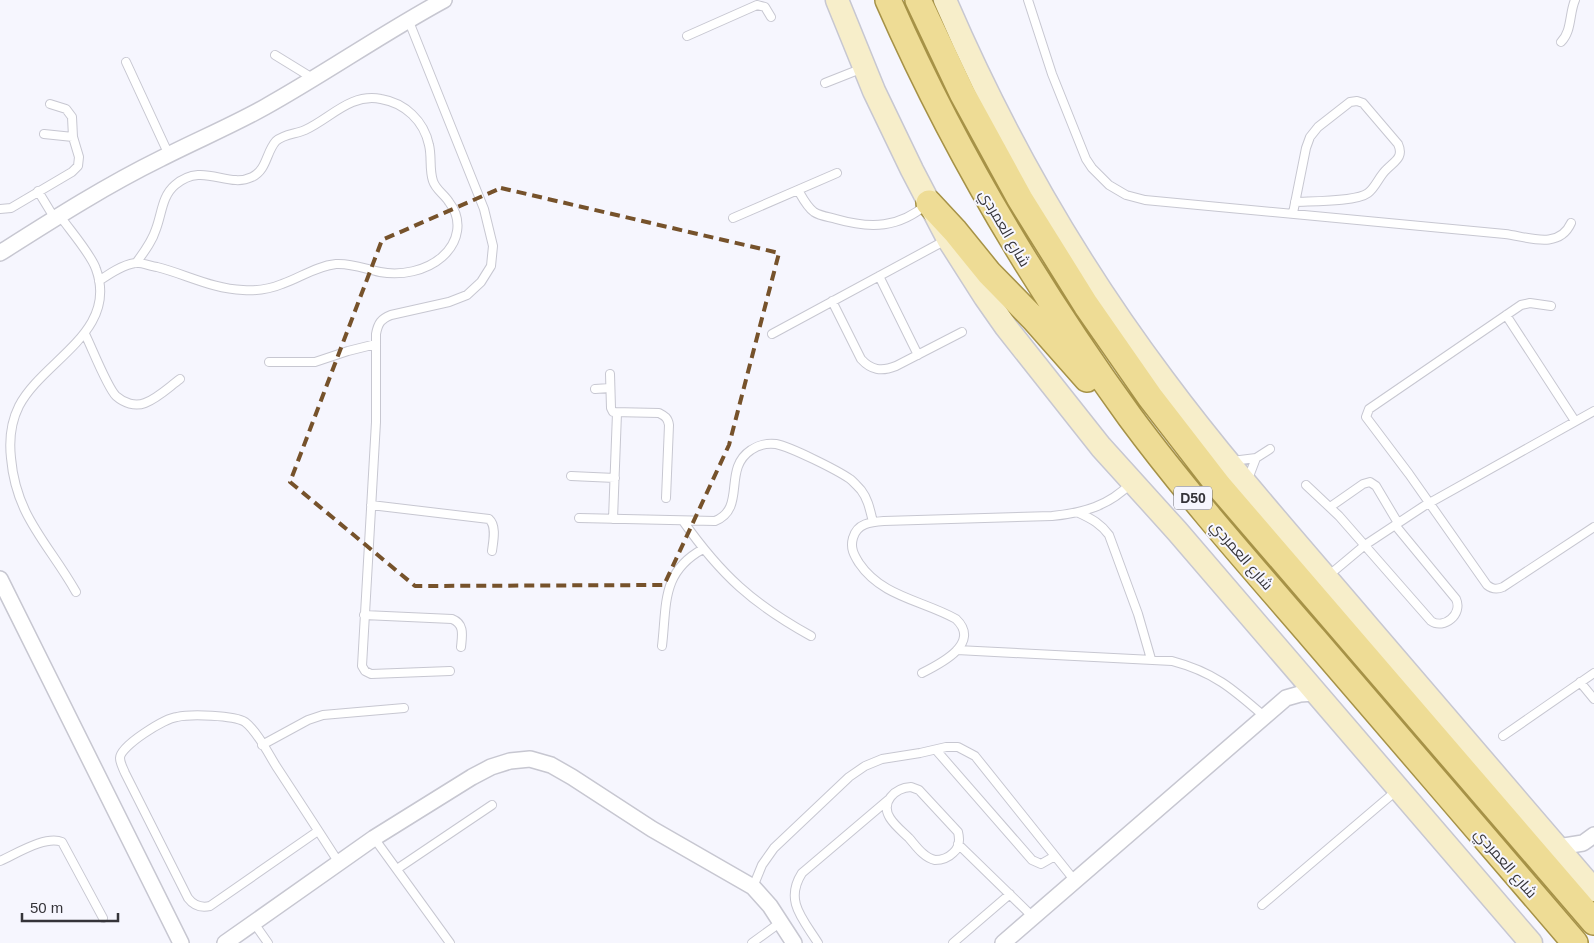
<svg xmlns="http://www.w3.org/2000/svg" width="1594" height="943" font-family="Arial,Cairo,sans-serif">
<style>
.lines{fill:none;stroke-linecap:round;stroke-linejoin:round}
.lane-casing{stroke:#c7c7d1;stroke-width:10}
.street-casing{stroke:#c7c7d1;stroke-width:18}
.secondary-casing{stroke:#c7c7d1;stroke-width:25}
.primary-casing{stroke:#a69247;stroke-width:28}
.lane{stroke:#fff;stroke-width:8}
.street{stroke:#fff;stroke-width:15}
.secondary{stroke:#f7eeca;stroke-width:22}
.primary{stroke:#eedc95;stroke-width:25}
.marked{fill:none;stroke:#76522b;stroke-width:4;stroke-dasharray:10 6;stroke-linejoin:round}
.labels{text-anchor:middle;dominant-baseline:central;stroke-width:4;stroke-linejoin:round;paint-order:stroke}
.shield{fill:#f6f6fe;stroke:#6f6e74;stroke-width:1}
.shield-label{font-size:14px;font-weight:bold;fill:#353439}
.street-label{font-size:15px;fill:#353439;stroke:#f6f6fe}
</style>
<rect width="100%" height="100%" fill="#f6f6fe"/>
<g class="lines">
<g class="lane-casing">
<path id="lane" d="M1028,0l24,74 34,85 6,9 17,17 17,10 19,5 360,34c23,3 54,16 66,-11
M408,19l76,190 9,37 -2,20 -10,16 -14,13 -18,7 -58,13c-10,4 -13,8 -15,19v88l-14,244 3,5 6,3 79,-3
M687,36l70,-31 8,2 6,10
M1561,42c11,-11 8,-28 14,-42
M275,55l39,24
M126,62l43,93
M825,83l38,-15
M44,134l29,3
M798,190c4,7 9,17 16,22 6,4 15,5 22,7 35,10 63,9 91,-15
M38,191l17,28
M0,209l11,-1 61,-36 6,-6 1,-9 -6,-20 -1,-20 -6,-8 -16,-5
M1293,213l13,-65 4,-11 8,-10 32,-25 7,-1 6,2 35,41c6,13 -3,17 -11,25 -8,7 -11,18 -19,24 -12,9 -57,8 -73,9
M60,216c9,13 31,38 36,53 23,63 -53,91 -77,137 -8,16 -10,34 -8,52 5,59 38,86 65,134
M733,218l104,-45
M879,276l39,79
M99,281c10,-7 23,-16 36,-18 6,-1 15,3 22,4 28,7 56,22 86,23 13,1 27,-1 39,-6 18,-6 34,-18 54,-20 16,-1 29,5 44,8 21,4 46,-1 62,-15 17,-15 21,-37 7,-55 -5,-8 -13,-12 -16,-21 -4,-12 -1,-24 -4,-36 -5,-24 -24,-42 -48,-46 -31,-6 -50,19 -76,31 -9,4 -21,4 -29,11 -10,11 -9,29 -24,36 -25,12 -49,-16 -77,8 -13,11 -13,28 -19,44 -4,13 -12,23 -20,34
M832,301l29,58c10,11 20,13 35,7l66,-34
M1551,306l-21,-3 -9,2 -152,104 -3,8 43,57 78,111c5,4 9,5 16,2l91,-60
M1506,315l69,106
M85,334c7,14 22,53 31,62 8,7 19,11 29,7 13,-5 24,-16 35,-24
M772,334l174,-94
M269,362h46l33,-11 28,-7
M610,374l1,34 2,4 46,1c6,3 9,5 10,12l-3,73
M595,389l15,-1
M1232,461l24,-3 14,-9
M571,476l44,2
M1248,479l8,-21
M1306,485l33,31 92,105c13,9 32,-7 25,-22l-61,-74
M371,505l118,14c8,7 4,23 3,32
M1330,507l33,-23 7,-2 6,4 22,37
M1079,513c13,6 22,11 30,22l29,79 13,45
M579,518l136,3c32,-13 7,-52 36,-71 7,-5 17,-7 25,-6 15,3 61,26 74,35 4,3 7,7 11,11 7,9 9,20 12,32
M613,519l4,-106
M683,521c38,54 70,83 128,115
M1328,576l37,-31 59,-39 170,-95
M364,615l88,4c13,5 10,17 9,28
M662,646c5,-42 -1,-74 41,-97
M957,650l215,11c42,11 61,28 93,56
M922,673c20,-10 59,-30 34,-54 -34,-19 -74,-22 -97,-56 -5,-8 -9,-15 -6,-25 4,-15 18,-16 31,-17l168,-5c31,-3 57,-10 79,-33
M1580,682l14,17
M1503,736l91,-63
M262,745l46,-25 15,-5 81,-7
M936,750l96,110 9,4 14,-8
M911,787l8,3 39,42c2,8 1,16 -5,21 -5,5 -11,7 -18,7 -11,-2 -19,-14 -26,-22 -6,-6 -14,-12 -19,-20 -10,-16 5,-30 21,-31z
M318,831l-108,75c-9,2 -16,0 -22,-8l-63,-125c-2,-5 -5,-10 -5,-15 0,-12 45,-40 57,-41 13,-3 57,-2 68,5 12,9 23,31 31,44 21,32 42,64 63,97
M374,838l76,105
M958,844l75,73
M0,861c16,-7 46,-26 62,-19l41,76
M397,869l95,-64
M753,887l9,-22 12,-17 75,-71 16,-11 17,-7 38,-6 26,-6h12l17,9 100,125
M1262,905l134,-114
M254,923l14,20
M752,943l29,-21
M818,943c-15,-24 -34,-42 -16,-70l86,-73
M953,943l57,-49"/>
</g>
<g class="street-casing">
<path id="street" d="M0,253c52,-33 105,-67 160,-94 35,-18 71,-33 105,-52 61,-34 118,-74 179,-107
M0,579l181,364
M1558,847l25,-4 11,-8
M225,943l149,-105 98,-61 19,-10 19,-6 20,-2 21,6 21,12 80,52 101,58 17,19 24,37
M1003,943l283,-245 14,-4 14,-1"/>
</g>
<g class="secondary-casing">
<path id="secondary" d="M837,0l37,91 38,79 36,69 37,58 21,30 95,120 76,84 354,412
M945,0c58,135 131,263 219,380 63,85 134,164 202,244 76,88 152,177 228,266"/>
</g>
<g class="primary-casing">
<path id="primary" d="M888,0c65,148 147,286 242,417 57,77 121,149 184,222 87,101 174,203 261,304
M918,0l44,93 58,106 66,106 64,92 68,88 376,437
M929,203l26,28 34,42 45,46 53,60"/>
</g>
<use href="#lane" class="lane"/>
<use href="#street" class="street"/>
<use href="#secondary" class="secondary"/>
<use href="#primary" class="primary"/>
</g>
<path class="marked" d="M501,188l278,65 -50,192 -65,140 -249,1 -125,-104 92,-242z"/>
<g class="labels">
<rect class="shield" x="1174" y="486.5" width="38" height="23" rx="4"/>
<g class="shield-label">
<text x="1193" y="498">D50</text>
</g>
<g class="street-label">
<text transform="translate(1005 228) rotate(60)">شارع العمردي</text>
<text transform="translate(1242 555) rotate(49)">شارع العمردي</text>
<text transform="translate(1506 863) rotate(49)">شارع العمردي</text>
</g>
</g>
<path d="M22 913v8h96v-8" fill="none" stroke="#353439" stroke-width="2.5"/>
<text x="30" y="913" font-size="15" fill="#353439" stroke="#f6f6fe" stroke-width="4" paint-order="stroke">50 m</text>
</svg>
